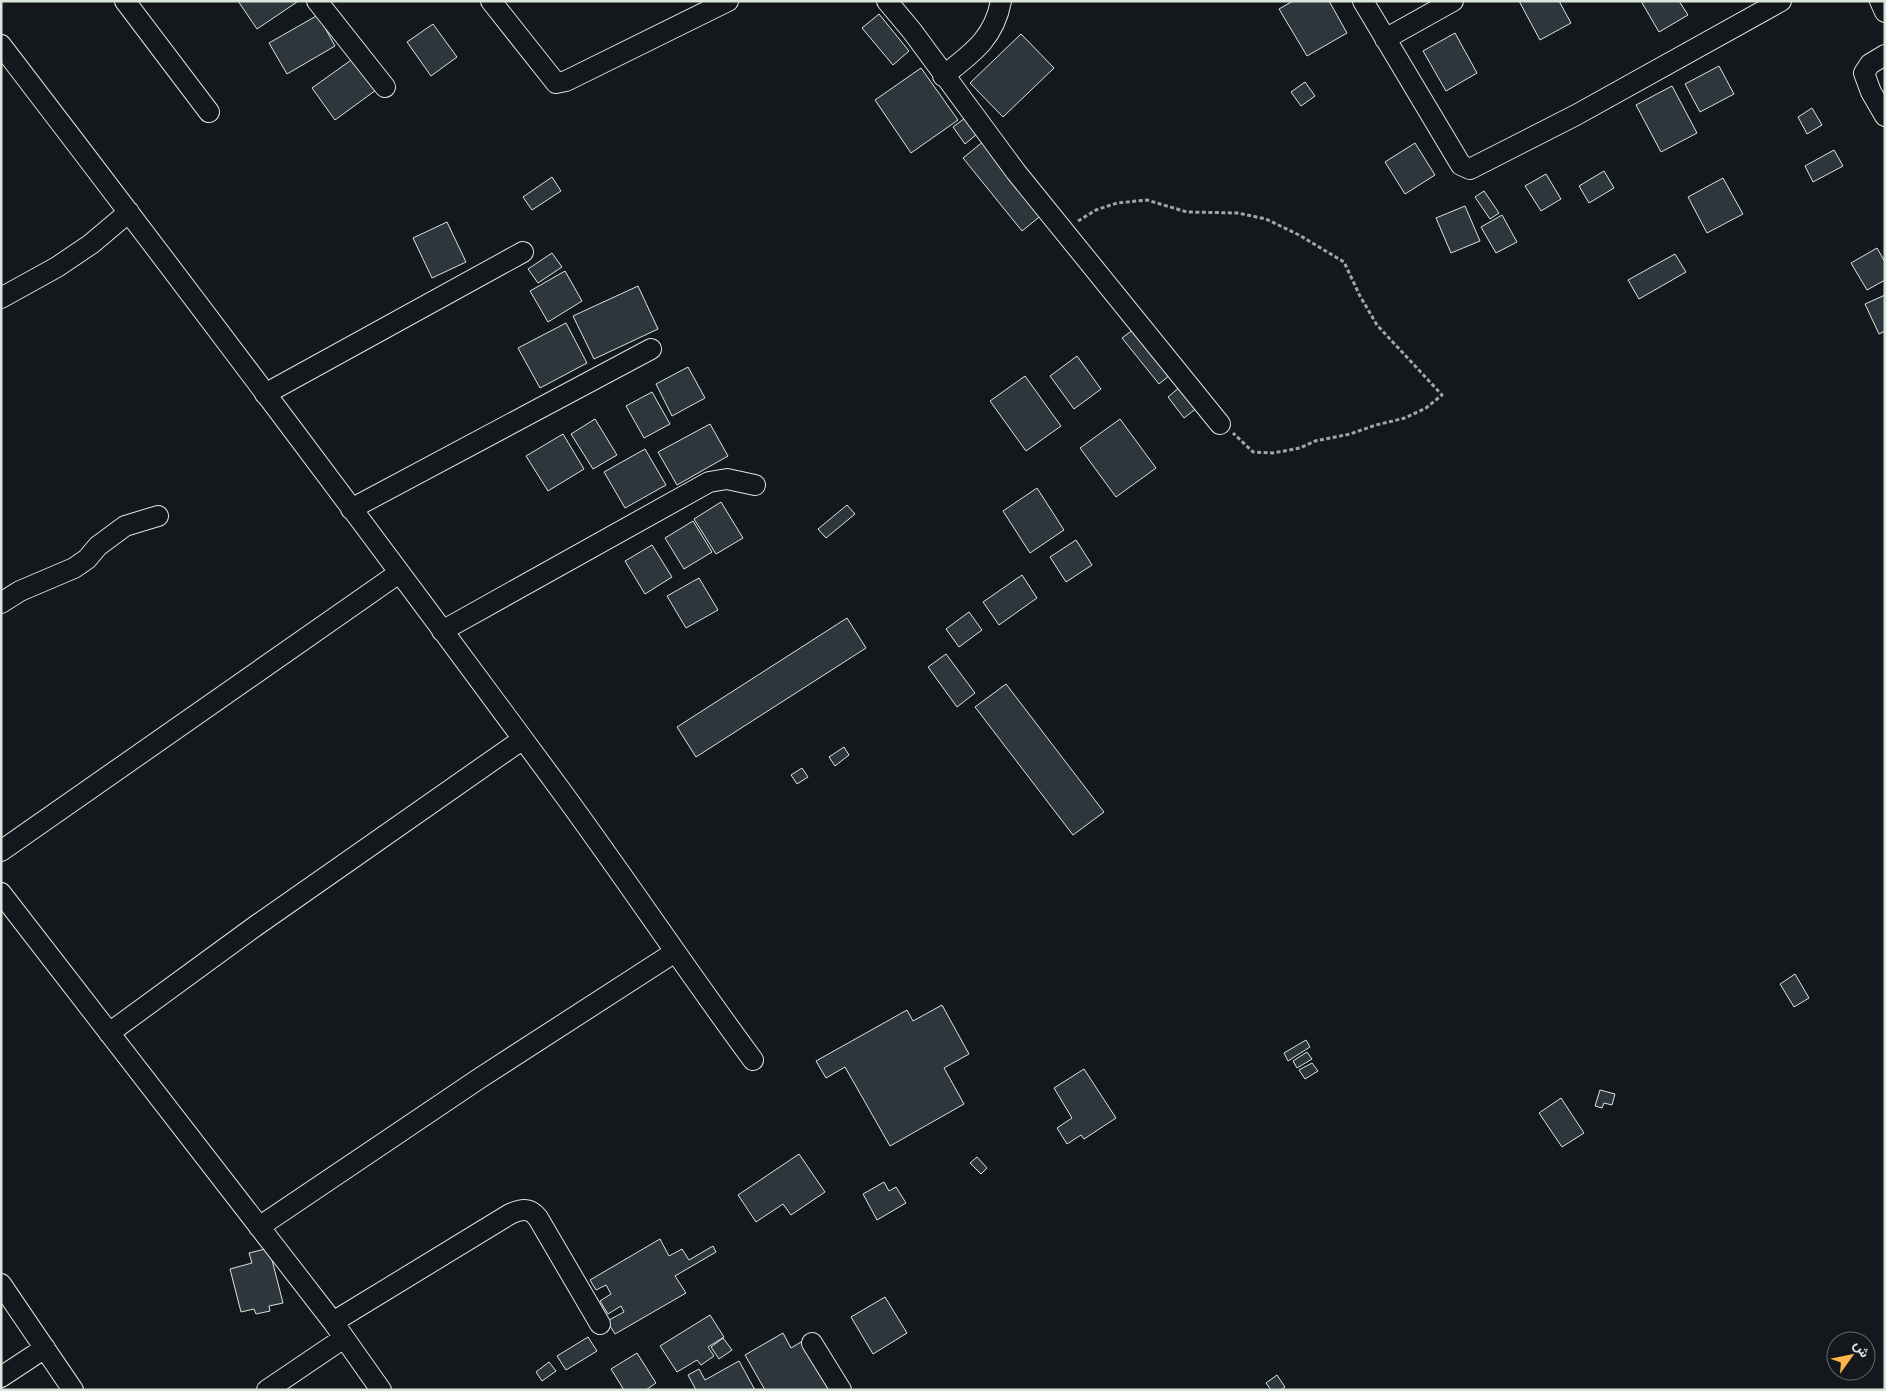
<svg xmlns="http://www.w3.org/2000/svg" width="1886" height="1391" font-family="'Archivo Narrow',Vazirmatn,sans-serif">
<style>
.building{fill:#2c363c;stroke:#d8e6dc}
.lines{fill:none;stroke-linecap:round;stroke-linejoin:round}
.minor-casing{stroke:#d8e6dc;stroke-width:22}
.path{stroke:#9da8a2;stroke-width:3;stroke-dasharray:4 2.5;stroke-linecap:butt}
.minor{stroke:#14181c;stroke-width:20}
</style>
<rect width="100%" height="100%" fill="#14181c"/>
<path class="building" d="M238,1h59v1l-40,27z
M1293,1h36l18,32 -40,23 -28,-47z
M1519,1h40l12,22 -31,17z
M1641,1h38l9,14 -29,17z
M879,14l30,37 -16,14 -31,-37z
M318,15l17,31 -48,28 -18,-31z
M433,24l24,33 -26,19 -24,-34z
M1455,33l22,40 -31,18 -23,-40z
M1021,34l33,34 -51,49 -33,-34z
M354,58l22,32 -41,30 -23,-32z
M1719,66l15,28 -34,18 -15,-28z
M921,68l37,52 -47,33 -36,-53z
M1305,82l10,14 -14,10 -10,-14z
M1672,86l25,47 -36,19 -25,-47z
M1812,108l10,17 -15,9 -9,-17z
M965,118l12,16 -12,10 -12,-17z
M984,141l59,73 -21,17 -59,-73z
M1415,143l20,32 -30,19 -20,-32z
M1834,150l9,16 -30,16 -8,-16z
M1604,171l10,17 -25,15 -10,-17z
M1546,174l15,25 -20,12 -16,-25z
M552,177l9,14 -29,19 -9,-13z
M1723,178l20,36 -36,19 -19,-36z
M1484,191l15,22 -9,6 -15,-22z
M1465,206l15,35 -29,12 -15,-35z
M1502,215l15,27 -21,11 -15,-26z
M447,222l19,40 -34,16 -19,-40z
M1877,248l8,14v18l-18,10 -16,-27z
M552,253l10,14 -24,16 -10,-14z
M1675,254l11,18 -47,27 -11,-19z
M565,271l17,30 -34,21 -18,-31z
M638,286l20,43 -64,30 -21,-43z
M1885,295v36l-6,3 -14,-30z
M566,323l21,40 -47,25 -22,-40z
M1134,329l36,46 -11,9 -37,-46z
M1077,356l24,33 -27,20 -24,-33z
M688,367l17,31 -33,18 -16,-32z
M1025,376l36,50 -35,25 -36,-50z
M1181,386l17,21 -14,11 -16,-21z
M652,392l18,32 -26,14 -18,-32z
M595,419l22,36 -24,14 -22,-35z
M1120,419l36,49 -40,29 -36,-49z
M710,424l18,32 -51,29 -19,-33z
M563,434l21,35 -36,22 -22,-35z
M645,449l21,36 -41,23 -21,-36z
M1037,488l27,42 -34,23 -27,-42z
M721,502l22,36 -27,16 -22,-35z
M847,505l8,9 -29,24 -8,-9z
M693,521l19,31 -28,17 -19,-31z
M1076,540l16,25 -26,17 -16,-25z
M652,545l20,32 -27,17 -20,-33z
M1022,575l15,23 -38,27 -16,-23z
M699,578l19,32 -32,18 -19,-32z
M969,612l13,18 -23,17 -13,-18z
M847,618l19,30 -170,109 -19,-30z
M946,654l29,39 -18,14 -29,-40z
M1006,684l98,128 -31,23 -98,-128z
M844,747l5,8 -14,11 -6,-9z
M802,768l6,9 -11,7 -6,-9z
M1795,974l14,24 -15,9 -14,-23z
M942,1005l27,49 -25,14 20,36 -74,42 -45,-79 -19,11 -10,-17 91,-51 6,11z
M1306,1040l4,7 -22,14 -4,-8z
M1307,1052l5,7 -15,9 -4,-7z
M1312,1063l6,8 -13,8 -6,-9z
M1084,1069l32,49 -32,21 -3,-4 -14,9 -10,-16 15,-10 -18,-30z
M1600,1090l15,4 -3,11 -8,-2 -2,5 -7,-2z
M1561,1098l23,35 -22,14 -23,-34z
M799,1154l26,38 -34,23 -8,-11 -27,18 -18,-27z
M977,1157l10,11 -6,6 -11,-11z
M884,1182l5,9 7,-4 10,16 -29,17 -14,-26z
M660,1239l9,17 13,-7 7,11 24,-14 3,6 -41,24 11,17 -71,41 -8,-13 17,-9 -3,-6 -13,8 -8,-13 11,-7 -5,-9 -10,5 -6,-10z
M269,1248l14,55 -14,3 1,5 -14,3 -2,-5 -13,3 -11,-43 22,-6 -3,-10z
M885,1297l22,36 -34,21 -22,-37z
M710,1315l14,22 -16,10 6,9 -13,9 -4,-5 -20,12 -17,-26z
M783,1333l8,15 15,-9 29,51h-70l-20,-35z
M588,1337l9,14 -31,19 -9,-14z
M723,1338l9,12 -13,9 -8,-12z
M637,1353l19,30 -10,7h-22l-13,-21z
M739,1361l16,29h-59l-8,-15 11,-6 6,11z
M549,1362l7,9 -14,10 -6,-9z
M1277,1375l8,12 -4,3h-10l-5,-7z"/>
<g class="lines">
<g class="minor-casing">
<path id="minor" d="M125,1l84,111
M317,1l68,86
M491,1l65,82 10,-2 162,-80
M887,1l25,30 104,141 204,252
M1363,1l92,154 6,10 9,4 106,-54 205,-114
M1880,1l5,11
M1385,39l68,-38
M1,45c187,244 371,489 553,736 68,92 131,187 199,279
M1885,55l-15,9 -6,9 7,19 14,24
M943,76c28,-22 51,-37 58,-75
M1,298l56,-31 34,-23 38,-32
M265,394l258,-142
M351,509l300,-160
M1,603l19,-12 54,-23 13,-9 11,-13 27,-20 33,-10
M442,631l267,-149 18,-3 28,6
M1,851l398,-278
M1,893l332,429 48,68
M109,1033l148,-108 266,-186
M259,1227l221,-149 195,-126
M1,1284l72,106
M333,1322l177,-108c11,-5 20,-7 28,4l62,106
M812,1343l29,47
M1,1377l44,-29
M267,1390l77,-52"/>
</g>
<path class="path" d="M1078,221l18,-11 21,-7 30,-3 40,12 51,1 28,6 33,16 45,27 16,34 17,29 65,70 -16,13 -21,10 -29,7 -26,9 -35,7 -15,7 -27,5 -20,-1 -20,-19"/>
<use href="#minor" class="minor"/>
</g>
<rect width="1886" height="1391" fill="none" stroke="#d8e6dc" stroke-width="5"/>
<g transform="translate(1851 1356) rotate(57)"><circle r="24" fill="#14181c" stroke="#626a69"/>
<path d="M0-4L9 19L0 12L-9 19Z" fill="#ffb74d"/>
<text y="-8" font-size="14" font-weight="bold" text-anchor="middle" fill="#d8e6dc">ش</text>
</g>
</svg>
